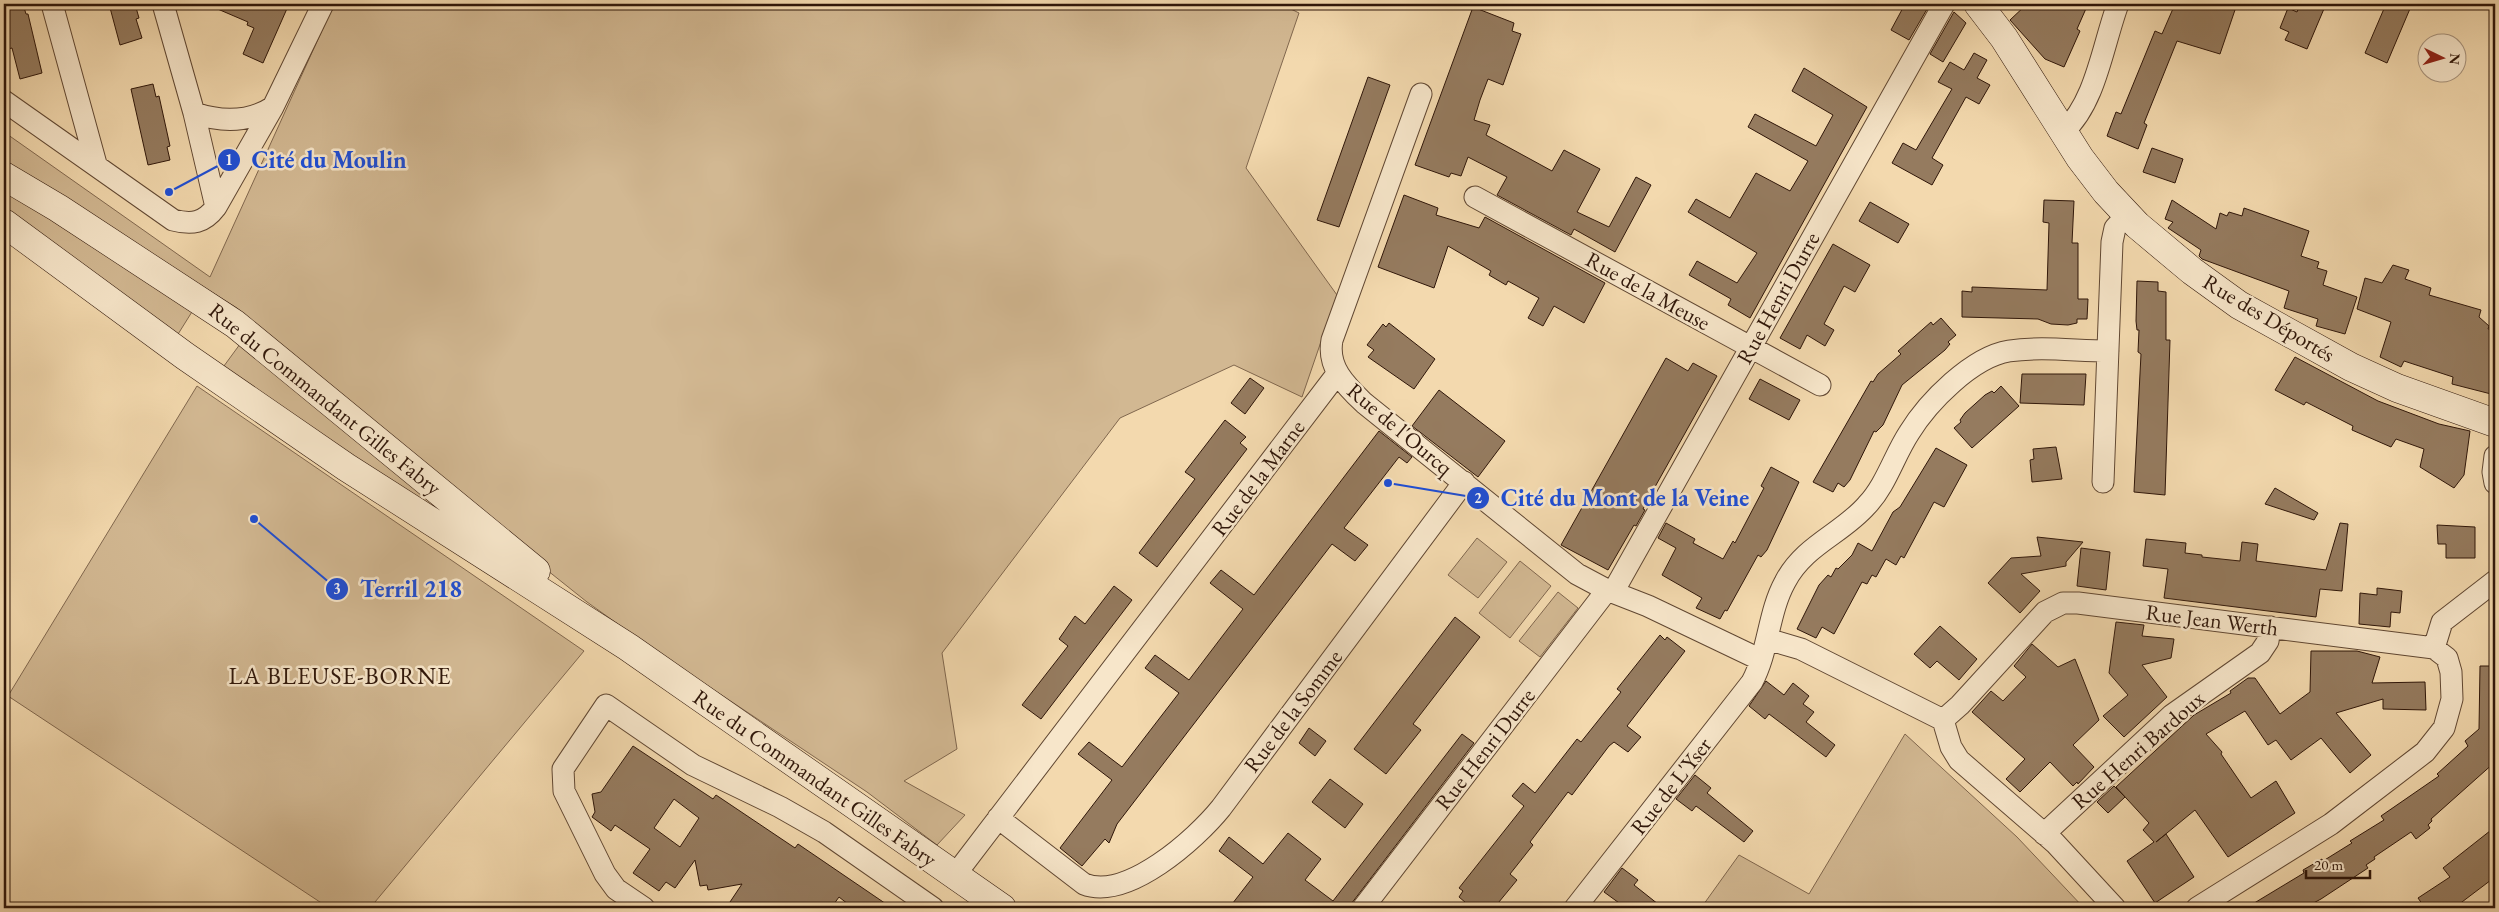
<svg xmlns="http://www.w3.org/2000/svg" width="2499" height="912" font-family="'EB Garamond',serif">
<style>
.green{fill:#d2b892;stroke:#80674e}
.building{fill:#957b5f;stroke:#2f1609;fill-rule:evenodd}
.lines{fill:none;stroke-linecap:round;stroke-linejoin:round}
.street-casing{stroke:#604732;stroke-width:23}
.secondary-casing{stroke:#2f1609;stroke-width:29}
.street{stroke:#f7e6ca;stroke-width:21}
.secondary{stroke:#f7e6ca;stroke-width:28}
.labels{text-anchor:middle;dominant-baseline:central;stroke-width:5;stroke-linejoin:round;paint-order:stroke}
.street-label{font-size:22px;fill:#2f1609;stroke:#f7e6ca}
.neighbourhood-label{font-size:24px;letter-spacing:1px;fill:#2f1609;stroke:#f7e6ca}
.leader{fill:none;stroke:#1d4ed8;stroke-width:2}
.callout-dot{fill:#1d4ed8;stroke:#f7e6ca;stroke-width:2}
.mark-label{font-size:15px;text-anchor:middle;font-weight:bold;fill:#fff}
.callout-label{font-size:24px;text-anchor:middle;font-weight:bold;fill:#1d4ed8;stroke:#f7e6ca;stroke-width:5;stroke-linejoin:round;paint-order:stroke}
</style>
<rect width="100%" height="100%" fill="#f3d9ae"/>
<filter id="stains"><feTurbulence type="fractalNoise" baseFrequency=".004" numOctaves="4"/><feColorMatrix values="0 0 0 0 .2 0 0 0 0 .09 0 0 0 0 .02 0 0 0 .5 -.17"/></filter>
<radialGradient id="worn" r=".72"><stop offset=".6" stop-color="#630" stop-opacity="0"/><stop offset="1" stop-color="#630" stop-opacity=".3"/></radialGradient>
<path class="green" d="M334,4h947l18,9 -53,155 91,127 -35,102 -68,-32 -114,53 -178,235 15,96 -53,32 61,34 -28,30 -70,-53 -210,-140 -70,-50 -89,-71 -261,-223 -233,-146v-30l206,145z
M4,185l191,122 -20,32 -171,-125z
M243,340l211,178 -7,8 -226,-156z
M197,386l387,265 -214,257h-41l-321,-212z
M1477,538l30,24 -29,36 -30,-23z
M1520,561l31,25 -41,52 -31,-25z
M1558,592l20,16 -38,49 -21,-16z
M1905,734l112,103 67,71h-383l38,-53 70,39z"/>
<path class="building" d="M4,4h19l3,10h2l14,59 -22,6 -8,-31 -8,2z
M109,4h26l4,14 -3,1 6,19 -22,7z
M206,4h83l-26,59 -20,-9 11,-26 -7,-3 1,-3z
M1905,4h25l-21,36 -18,-10z
M2027,4h61l-11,25 3,2 -16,36 -19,-8 -35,-39z
M2175,4h62l-17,50 -43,-13 -33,82 3,2 -9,24 -31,-13 9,-24 5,2 34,-83 7,3z
M2300,4h26l-19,45 -22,-9 4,-8 -9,-4 8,-20 9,4z
M2386,4h26l-25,59 -22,-10z
M1473,7l41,16 -2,8 9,3 -18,51 -15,-6 -8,21 -6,20 16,5 -4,10 66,36 12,-21 36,19 -23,43 32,15 27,-50 15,8 -36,67 -41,-23 -3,6 -74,-40 10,-18 -39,-20 -7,19 -10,-3 -2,4 -34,-12z
M1954,12l12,11 -23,39 -13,-8z
M1974,53l13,7 -10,18 13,7 -11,19 -13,-7 -34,61 11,7 -11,20 -40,-22 11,-20 13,7 36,-61 -14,-7 12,-20 14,8z
M1804,68l63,39 -117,211 -22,-13 3,-6 -42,-24 8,-14 40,22 20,-30 -69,-41 8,-13 34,19 26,-45 34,18 18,-30 -60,-34 7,-13 61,32 17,-31 -41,-24z
M1368,77l22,8 -51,142 -22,-7z
M153,84l3,13 3,-1 11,50 -3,1 3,13 -22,5 -17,-76z
M2152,148l31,11 -8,24 -32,-11z
M1404,195l34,13 -2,7 43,13 6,-11 120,66 -21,40 -30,-17 -11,20 -15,-8 11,-20 -31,-17 -2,4 -17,-10 2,-4 -43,-25 -14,42 -56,-21z
M2044,200l30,1 -2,42h6v56h10l-1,20h-10v4l-9,2 -17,-1 -13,-5 -76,-2v-26l10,1v-5l75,3 2,-67 -6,-1z
M2172,200l44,29 4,-16 7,3 2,-4 13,4 2,-8 65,23 -8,25 18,6 -2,6 10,3 -4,14 34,12 -12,37 -29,-8 2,-7 -34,-11 5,-17 -87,-32 -3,-3 2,-6 -33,-22 5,-6 -8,-3z
M1870,202l39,22 -11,19 -39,-22z
M1833,244l37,21 -15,27 -11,-6 -20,38 10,6 -9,16 -18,-11 -7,14 -20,-11z
M2393,265l16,5 -4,9 26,9 -2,7 52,15 -2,7 10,9 -1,3 7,1v65l-43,-11 1,-7 -49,-16 -3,6 -21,-10 11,-35 -34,-13 8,-31 17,5z
M2137,281l21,1v9l8,1v48h4l-5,155 -31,-3 7,-138 -3,-2 1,-22h-2l-1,-9z
M1941,318l15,17 -8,7 2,2 -5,6 -43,35 -19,40 -7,7 -2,-1 -24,49 -6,7 -6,-4 -5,9 -20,-10 58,-101 2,1 5,-8 23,-20 -3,-3 33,-29 2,3z
M1389,323l46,36 -21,30 -46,-32 6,-7 -7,-5 16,-21 3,3z
M2295,357l83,44 61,23 31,7 -6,44 -10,13 -34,-21 4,-18 -28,-10 -5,8 -39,-17 1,-4 -47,-24 -2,3 -29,-15z
M1666,358l22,13 5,-8 24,13 -66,118 -8,15 2,1 -9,16 -2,-1 -26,45 -47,-25z
M2022,374h64l-2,31 -64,-2z
M1250,378l14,10 -19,26 -14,-11z
M1760,379l40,21 -11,20 -40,-21z
M2001,386l18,20 -47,42 -18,-20 7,-6 -1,-2 5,-7 20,-18 7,-4 2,2z
M1439,390l66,51 -27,36 -66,-51z
M1225,420l21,17 -6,6 7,6 -90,118 -18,-14 56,-74 -10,-7z
M1379,431l33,26 -5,6 -8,-6 -55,71 24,17 -13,16 -23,-17 -215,280 -8,19 -4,-4 -23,27 -22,-18 52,-68 -34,-26 11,-12 33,25 57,-74 -34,-25 10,-13 34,25 54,-71 -33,-26 11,-13 33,25z
M2056,447l6,32 -30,3 -2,-22 4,-1 -1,-10z
M1936,448l31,17 -23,42 -10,-5 -30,56 -3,-2 -5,9 -10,-6 -10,18 -4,-2 -5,9 -5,-2 -28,52 -12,-7 -6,11 -19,-9 22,-44 9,-10 3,2 5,-9 2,1 14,-14 6,-12 14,8 21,-39 7,-5z
M1771,467l28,15 -32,68 -6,7 -3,-2 -31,56 -2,-1 -5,9 -24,-11 6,-10 -40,-23 14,-27 -18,-10 8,-15 29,16 -2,4 30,16 10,-18 2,2 29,-55 -3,-2z
M2275,488l43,25 -4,7 -49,-16z
M2340,523l8,1 -6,67 -22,-2 -4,28 -152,-19 4,-29 -25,-3 3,-27 40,4 -1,10 17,2v2l38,4 2,-19 16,2 -2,17 70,9z
M2437,525l38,2v31h-29v-14h-8z
M2037,537l46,5 -17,20v4l-45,8 19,17 -20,22 -32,-30 23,-25 30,-2z
M2081,548l29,4 -4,38 -29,-4z
M1114,586l18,14 -91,119 -19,-14 46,-59 -9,-7 16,-23 10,8z
M2377,588l25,3 -2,22 -9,-1 -1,15 -31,-3 1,-31 17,2z
M1455,617l25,20 -67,87 8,6 -35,44 -32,-25z
M2116,622l28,3 -2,11 32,3 -3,19 -29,7 25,32 -43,40 -21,-21 25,-21 -19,-22z
M1940,626l37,33 -18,21 -22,-19 -7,7 -16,-14z
M1660,635l5,5 2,-3 18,14 -58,75 14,11 -13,15 -14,-10 -5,4 -37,49 -4,-3 -38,50 3,3 -23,29 7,6 -23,28h-22l-13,-11 4,-6 -4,-3 65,-82 -12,-10 11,-13 12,10 42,-54 4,3 40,-50 -4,-3z
M2032,644l26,23 17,-8 24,61 -26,25 21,22 -16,17 -1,-2 -4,4 -23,-24 -30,30 -14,-13 19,-20 -53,-47 19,-21 12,10 23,-24 -12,-11z
M2311,651h46l23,6 -8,26 53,-1 1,28 -43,-1v-10l-47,14 35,42 -21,18 -29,-35 -30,22 -15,-20 -8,5 -23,-34 -39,23 16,18 -1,2 30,44 25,-17 19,32 -67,44 -33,-47 -39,32 10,-8 28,43 -39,26 -28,-42 27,-19 -11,-12 6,-7 -33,-36 78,-72 37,-22 -1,-2 18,-13h7l25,36 30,-22z
M2480,666h15v96l-64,57 1,2 -4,4 2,3 -14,11 -5,-7 -37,25 1,2 -9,6 2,3 -47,31 -17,9h-58l58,-35 -1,-3 19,-11 1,2 29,-18 -2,-2 34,-21 -3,-4 58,-40 -2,-2 31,-28 -3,-5 14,-12z
M1766,681l18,14 9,-12 16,13 -6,8 11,8 -8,10 29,23 -9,12 -57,-43 -4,5 -16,-13z
M1309,728l17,13 -11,15 -16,-13z
M1462,734l12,9 -126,165h-119l24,-31 -34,-26 10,-14 34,27 25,-31 33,26 -16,21 28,21z
M633,746l80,53 3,-4 79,53 3,-4 94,64h-39l-14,-11 -8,11h-105l16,-24 -34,6 -1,-5 -7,1 -5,-26 -20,28 -9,-6 -7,9 -26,-18 17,-24 -35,-24 -4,6 -19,-14 3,-5 -3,-18 9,-2zM674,799l25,19 -19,29 -26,-19z
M1695,775l16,13 -4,5 46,38 -9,11 -48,-36 -4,5 -16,-12z
M1330,779l33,25 -18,24 -33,-26z
M2114,786l11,11 -17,16 -11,-11z
M2495,827v50l-41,31h-29l-7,-10 32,-21 -7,-9z
M1622,868l16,12 -4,5 29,23h-37l-22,-16z"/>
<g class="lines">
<g class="street-casing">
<path id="street" d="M52,4l44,160
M163,4l31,109c27,9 54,10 79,-6l50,-103
M1421,94l-89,246c-5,27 13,45 32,63l213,171 30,16 41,16 113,54
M4,101l169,119c19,5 31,3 43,-13l-22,-94
M2064,131c32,-29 39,-87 54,-127
M1475,197l345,188
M216,207l57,-100
M2495,456l-2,16 2,11
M2103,482l9,-240 3,-14 12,-13
M1613,592l331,-588
M1767,639l34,10 142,71 8,27 8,13 96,83 60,65
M1943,720l17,-15 85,-93 18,-9h15l356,45 8,-26 53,-41
M998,818l86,66c43,17 112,-45 137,-76l243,-326
M2044,834l128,-119 88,-62 8,-12 2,-14
M955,875l382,-501
M644,908l-28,-19 -11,-15 -41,-83 -1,-22 43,-64 87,60 87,42 44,25 109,76
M1363,908l244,-318
M1575,908l177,-226c17,-32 16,-69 33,-100 19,-37 57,-48 82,-77 19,-20 27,-49 42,-72 19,-31 63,-76 100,-82 32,-5 67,0 99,0
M2197,908l134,-84 94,-72 19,-24 8,-29 -1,-27 -4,-14 -13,-10"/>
</g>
<g class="secondary-casing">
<path id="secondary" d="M1978,4l26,34 76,120 26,34 31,33 55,46 47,34 112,62 46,21 98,35
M4,176l54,32 177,116 301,247
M4,223l181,133 161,111 282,180 374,261"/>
</g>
<use href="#street" class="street"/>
<use href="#secondary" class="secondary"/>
</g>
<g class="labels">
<g class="street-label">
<text transform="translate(1648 291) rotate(29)">Rue de la Meuse</text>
<text transform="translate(1778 298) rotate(-61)">Rue Henri Durre</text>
<text transform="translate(2269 318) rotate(31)">Rue des Déportés</text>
<text transform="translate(325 399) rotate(39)">Rue du Commandant Gilles Fabry</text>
<text transform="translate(1400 429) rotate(40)">Rue de l'Ourcq</text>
<text transform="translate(1258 478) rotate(-53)">Rue de la Marne</text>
<text transform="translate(2212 620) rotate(7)">Rue Jean Werth</text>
<text transform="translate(1293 711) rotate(-53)">Rue de la Somme</text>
<text transform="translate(1485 749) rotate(-52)">Rue Henri Durre</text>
<text transform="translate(2138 750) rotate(-41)">Rue Henri Bardoux</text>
<text transform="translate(815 778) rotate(35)">Rue du Commandant Gilles Fabry</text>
<text transform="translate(1671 786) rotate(-52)">Rue de L'Yser</text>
</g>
<g class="neighbourhood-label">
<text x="340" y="675">LA BLEUSE-BORNE</text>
</g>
</g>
<path class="leader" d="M169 192L229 160M1388 483L1478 498M254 519L337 589"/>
<g class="callout-dot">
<circle cx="169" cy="192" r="5"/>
<circle cx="1388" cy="483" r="5"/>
<circle cx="254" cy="519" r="5"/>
<circle cx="229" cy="160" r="12"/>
<circle cx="1478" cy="498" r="12"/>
<circle cx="337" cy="589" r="12"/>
</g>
<g class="mark-label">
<text x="229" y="165">1</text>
<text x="1478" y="503">2</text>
<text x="337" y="594">3</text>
</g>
<g class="callout-label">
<text x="329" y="168">Cité du Moulin</text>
<text x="1625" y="506">Cité du Mont de la Veine</text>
<text x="411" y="597">Terril 218</text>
</g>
<rect width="2499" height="912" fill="none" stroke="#f3d9ae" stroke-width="20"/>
<rect x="5" y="5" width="2489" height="902" fill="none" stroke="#2f1609" stroke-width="2.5"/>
<rect x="10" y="10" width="2479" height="892" fill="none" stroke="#2f1609"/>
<g transform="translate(2442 58) rotate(95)"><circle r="24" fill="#f7e6ca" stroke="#a7937d"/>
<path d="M0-4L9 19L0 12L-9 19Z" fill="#8f2418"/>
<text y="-8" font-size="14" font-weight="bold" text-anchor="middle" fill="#2f1609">N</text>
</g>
<path d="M2306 870v8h64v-8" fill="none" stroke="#2f1609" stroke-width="2.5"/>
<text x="2314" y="870" font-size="15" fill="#2f1609" stroke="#f7e6ca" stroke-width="4" paint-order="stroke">20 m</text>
<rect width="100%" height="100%" filter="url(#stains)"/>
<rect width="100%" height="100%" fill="url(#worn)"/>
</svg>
